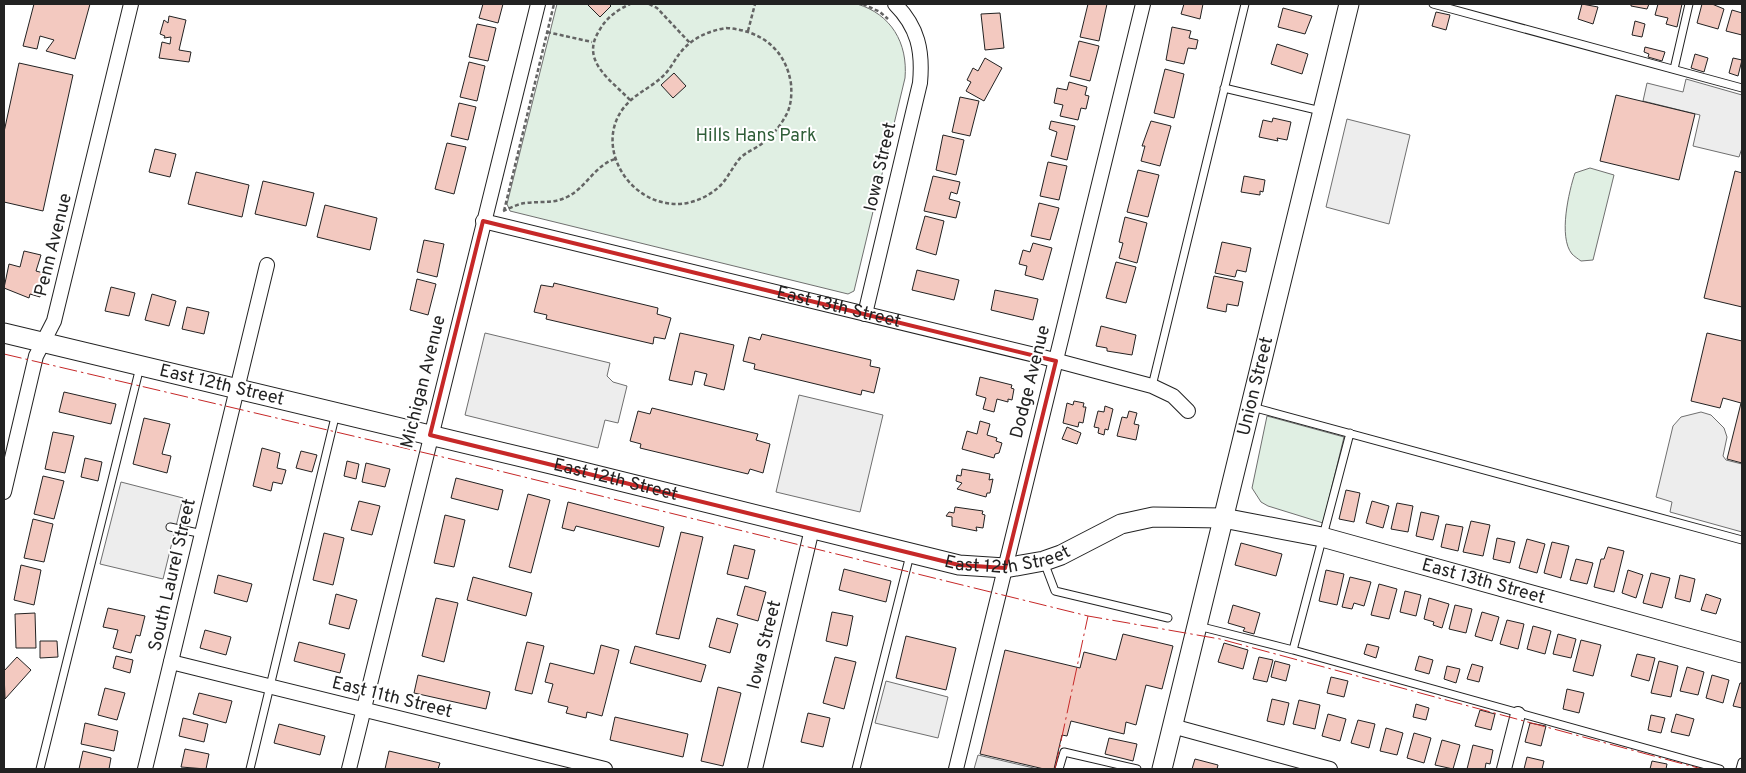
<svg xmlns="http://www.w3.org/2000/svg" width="1746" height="773" font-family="Overpass,sans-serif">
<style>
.green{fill:#e0efe3;stroke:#6f6f6f}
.parking{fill:#ededed;stroke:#6f6f6f}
.building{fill:#f3c9c0;stroke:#222}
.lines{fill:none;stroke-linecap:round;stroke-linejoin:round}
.lane-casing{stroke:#222;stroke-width:9}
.street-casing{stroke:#222;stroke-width:16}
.secondary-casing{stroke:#222;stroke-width:21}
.path{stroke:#646464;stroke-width:2.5;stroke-dasharray:4 2.5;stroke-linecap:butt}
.lane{stroke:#fff;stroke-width:7}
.street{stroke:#fff;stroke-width:14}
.secondary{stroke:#fff;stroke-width:19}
.power{stroke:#c62828;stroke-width:1;stroke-dasharray:18 4 2.5 4;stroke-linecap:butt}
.marked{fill:none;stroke:#c62828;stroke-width:4;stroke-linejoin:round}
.labels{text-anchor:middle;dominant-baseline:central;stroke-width:4;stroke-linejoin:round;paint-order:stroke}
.park-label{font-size:18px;fill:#2f5e38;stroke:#fff}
.street-label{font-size:18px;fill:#222;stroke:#fff}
</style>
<rect width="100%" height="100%" fill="#fff"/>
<path class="green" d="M557,4h300c34,10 51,39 48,74l-51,213 -6,3 -338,-83 -3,-7z
M1590,168l24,7 -21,85 -12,1c-3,-2 -7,-5 -9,-7 -14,-17 -3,-63 3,-81z
M1267,416l77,21 -21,86 -55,-17 -7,-4 -9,-14z"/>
<path class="parking" d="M1686,79l56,16v53l-3,9 -46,-11 7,-31 -57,-14 4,-18 36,9z
M1347,119l63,16 -21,89 -63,-17z
M485,333l125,30 -3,13 6,6 14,4 -9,37 -13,-3 -7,28 -133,-33z
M799,395l84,20 -23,97 -84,-20z
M1701,412l10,3 13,13 3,9 -4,19 3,4 16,4v68l-72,-20 2,-10 -16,-5 17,-71 8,-9z
M121,482l62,16 -20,81 -63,-15z
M886,681l62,16 -10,41 -63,-15z
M978,755l60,14h-64z"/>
<path class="building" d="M34,4h56l-15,55 -29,-8 8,-11 -14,-4 -3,13 -14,-3z
M483,4h20l-5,19 -19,-5z
M587,4h22l2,2 -11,11z
M1088,4h19l-8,37 -19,-4z
M1184,4h19l-3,15 -19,-5z
M1582,4l16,3 -5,17 -15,-5z
M1631,4h18l-2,5 -16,-3z
M1658,4h24l-5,23 -11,-3 2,-6 -13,-3z
M1702,4h10l12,5 -6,20 -21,-6z
M1283,8l29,8 -7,18 -27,-7z
M1732,10l10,3v22l-16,-4z
M1436,12l14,3 -4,15 -14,-4z
M1000,13l4,35 -19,2 -4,-36z
M169,16l17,4 -7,30 12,2 -2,10 -30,-4 3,-16 8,2 1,-7 -7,1 1,-2 -5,-2 4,-14 4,3z
M1635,21l10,3 -3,13 -10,-2z
M477,24l19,4 -8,33 -19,-4z
M1172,27l19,4 -2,7 9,2 -2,9 -8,-1 -4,16 -18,-4z
M1079,41l20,5 -9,35 -20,-5z
M1277,44l31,10 -6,20 -31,-10z
M1645,47l20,5 -3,9 -14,-4 1,-3 -5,-2z
M1695,54l13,4 -4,14 -13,-4z
M985,58l17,10 -18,33 -18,-10 5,-9 -4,-2 6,-12 5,3z
M1733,58l9,2 -4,16 -9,-3z
M469,62l16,4 -8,35 -17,-4z
M19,63l54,12 -30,136 -39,-9v-70z
M1165,69l19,5 -10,44 -20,-5z
M674,73l12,13 -13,12 -12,-13z
M1069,82l18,5 -2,8 4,1 -3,13 -5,-1 -3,12 -18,-4 3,-11 -9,-2 3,-15 10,2z
M1616,95l79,19 -16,66 -79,-19z
M960,97l19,4 -9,35 -18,-4z
M459,103l17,4 -8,33 -17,-4z
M1273,118l18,4 -4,18 -10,-2 1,3 -19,-4 4,-17 9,2z
M1051,121l24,5 -8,34 -16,-4 6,-24 -8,-3z
M1151,121l20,5 -11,40 -19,-5 4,-15h-3z
M943,135l21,5 -8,35 -20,-5z
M447,143l19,4 -12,47 -19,-5z
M155,149l21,5 -6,23 -21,-5z
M1048,162l19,4 -8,34 -19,-4z
M1138,170l21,5 -11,42 -21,-5z
M1735,171l7,2v134l-38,-9z
M196,172l53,13 -7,32 -54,-13z
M933,176l27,6 -3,12 -6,-2 -2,7 11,3 -4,16 -32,-7z
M1244,176l21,4 -2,12 -3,-1v4l-19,-3z
M263,181l51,12 -8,33 -51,-12z
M1039,203l20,5 -9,32 -19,-4z
M325,205l52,13 -7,32 -53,-13z
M925,216l19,5 -8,34 -20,-6z
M1125,217l22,6 -10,40 -18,-5 4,-15 -4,-1z
M424,240l20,4 -7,33 -20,-5z
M1222,242l29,6 -5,24 -9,-2 -2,7 -20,-4z
M1033,243l19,5 -9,32 -18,-5 2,-9 -8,-2 4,-14 7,2z
M24,251l17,4 -5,16 11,3 -7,23 -10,-3 -1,4 -25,-10 5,-24 11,3z
M1116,262l20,5 -10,36 -20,-5z
M917,270l42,10 -5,20 -42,-10z
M1214,276l29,6 -5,24 -11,-2 -1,8 -19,-4z
M417,279l19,5 -8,31 -18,-5z
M554,283l104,25 -1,6 14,4 -6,21 -11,-2 -1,7 -107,-25 1,-4 -13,-3 7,-27 12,2z
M111,287l24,6 -6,23 -24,-5z
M995,290l43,9 -5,21 -42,-10z
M152,294l24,7 -7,25 -24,-6z
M187,307l22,5 -5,22 -22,-5z
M1101,326l35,9 -4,20 -25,-4v-3l-11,-2z
M680,333l54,12 -10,45 -20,-5 3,-11 -12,-3 -3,14 -23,-5z
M1707,333l35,8v122l-15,-4 14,-56 -18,-5 -3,10 -29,-7z
M762,334l109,26 -1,6 10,2 -6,25 -12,-3 -1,5 -107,-26 1,-5 -12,-3 6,-24 11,3z
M980,377l32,8 -1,3 3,1 -2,11 -4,-1v3l-11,-3 -3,13 -11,-3 3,-11 -10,-3z
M64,392l52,12 -5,20 -52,-12z
M1074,401l10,2 -1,4h3l-3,16 -4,-1 -1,5 -15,-4 4,-20 6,2z
M1105,406l8,3 -5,21 -3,-1 -1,6 -6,-2 1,-5 -5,-1 4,-16 6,1z
M652,408l106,26 -2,6 14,4 -7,29 -13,-4 -2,5 -108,-26 1,-4 -11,-3 8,-30 12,3z
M1129,411l8,2 -3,11 5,1 -3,15 -19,-4 5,-19 5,1z
M144,418l26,6 -8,30 9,2 -4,17 -34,-9z
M980,421l10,3 -3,11 10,3 -1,3 6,2 -3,10 -4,1 -1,4 -32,-9 5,-18 10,3z
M1067,427l14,6 -4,11 -15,-5z
M53,432l21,4 -9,37 -20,-4z
M262,448l18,5 -3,15 9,2 -4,14 -9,-2 -2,9 -18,-5z
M301,451l16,4 -5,17 -16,-4z
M85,458l17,4 -4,19 -17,-4z
M347,461l12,3 -3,15 -12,-3z
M366,463l24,6 -5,18 -23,-5z
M962,469l28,5 -1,6 4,-1 -3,14h-3l-1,4 -29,-8 5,-6 -6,-2 1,-6 4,1z
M43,476l21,5 -10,38 -20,-5z
M456,478l47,12 -5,20 -47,-12z
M1346,490l14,3 -6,29 -15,-3z
M528,494l22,6 -19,73 -22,-6z
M359,501l21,5 -8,29 -21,-5z
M1372,501l17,5 -6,22 -17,-5z
M568,502l96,25 -5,20 -83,-21 -2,5 -12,-3z
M1397,503l16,3 -5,26 -17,-3z
M955,507l28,4 -1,3 3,1 -2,13 -7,-1 1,4 -25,-5v-9l-6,-1 3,-4 5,1z
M1421,512l18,4 -6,24 -17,-4z
M445,515l20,5 -11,47 -20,-4z
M33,519l20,5 -9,38 -20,-4z
M1471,521l19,4 -7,31 -20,-4z
M1446,524l17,3 -5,24 -17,-4z
M681,532l22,5 -24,102 -23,-5z
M324,533l20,5 -11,47 -20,-5z
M1497,538l18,4 -5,21 -17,-4z
M1527,539l18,5 -8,29 -18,-5z
M1552,542l17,4 -8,32 -17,-5z
M1241,543l41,11 -6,22 -41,-11z
M734,545l21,5 -7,29 -21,-5z
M1608,547l16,4 -10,41 -20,-5 7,-28h3z
M1576,559l17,4 -6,21 -17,-4z
M21,565l20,5 -7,35 -20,-5z
M844,569l47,12 -5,21 -47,-12z
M1326,570l18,4 -7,31 -18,-4z
M1628,570l15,5 -7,23 -14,-5z
M1651,573l19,5 -8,30 -19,-5z
M218,575l34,9 -5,18 -33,-9z
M1680,575l15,4 -5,23 -15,-4z
M473,577l59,16 -6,23 -59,-16z
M1350,577l21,5 -7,24 -10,-3 -2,6 -10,-2z
M1379,584l18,5 -8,30 -18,-4z
M745,586l21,6 -8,29 -21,-6z
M1405,591l16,4 -5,21 -16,-4z
M336,594l21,6 -8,29 -20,-5z
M1706,594l15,5 -5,15 -15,-4z
M436,598l22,5 -14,59 -22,-6z
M1429,598l20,6 -7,24 -9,-3 1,-3 -10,-3z
M1233,605l27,8 -6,21 -11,-3 2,-3 -17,-5z
M1455,605l17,4 -6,24 -17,-4z
M108,608l37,8 -5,20 -4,-1 -5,18 -18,-5 5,-18 -15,-3z
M832,612l21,4 -6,30 -21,-5z
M1482,612l17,5 -7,24 -17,-5z
M35,613l1,35h-20l-1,-34z
M717,618l21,6 -8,29 -21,-6z
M1507,620l17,4 -6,25 -18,-5z
M1533,626l18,5 -6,23 -18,-5z
M205,630l26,7 -5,18 -26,-7z
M1123,634l50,12 -11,43 -16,-4 -10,40 -10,-3 -2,12 -53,-13 -4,15 -5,-1 -8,34h-10l-64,-15 25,-104 75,18 4,-16 32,8z
M1558,634l18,5 -5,19 -18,-4z
M906,636l50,12 -10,42 -50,-12z
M1581,640l20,5 -8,31 -20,-5z
M40,641h17l1,16 -18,1z
M299,642l46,12 -5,19 -46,-12z
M527,642l17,4 -12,48 -17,-4z
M1224,643l24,7 -5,19 -25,-7z
M1367,644l12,3 -3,11 -12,-4z
M601,645l18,5 -17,66 -15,-4 -1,6 -20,-5 2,-6 -20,-5 5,-18 -8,-2 5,-19 44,11z
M635,646l71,19 -5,17 -71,-19z
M1637,654l18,4 -6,23 -18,-5z
M116,656l17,4 -3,13 -17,-5z
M1419,656l14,4 -4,14 -14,-4z
M17,657l14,13 -26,29 -1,-28z
M835,657l21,5 -12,47 -21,-6z
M1259,657l14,3 -6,22 -14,-3z
M1275,661l15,4 -4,16 -15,-4z
M1659,661l19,5 -7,31 -20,-4z
M1472,664l11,3 -4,15 -12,-3z
M1447,666l13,3 -4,14 -12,-4z
M1687,667l17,5 -6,23 -18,-4z
M418,675l72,17 -4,17 -72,-16z
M1712,675l17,5 -6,23 -17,-5z
M1331,677l17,4 -4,16 -17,-4z
M1740,683h2v25l-9,-2z
M718,687l23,6 -18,73 -22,-5z
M105,688l20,5 -8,27 -19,-5z
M1567,689l17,4 -5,20 -16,-4z
M199,693l33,8 -6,22 -33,-9z
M1272,699l17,4 -5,22 -17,-4z
M1299,700l21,5 -5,24 -22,-5z
M1416,704l13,4 -3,12 -13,-3z
M1480,710l15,4 -4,16 -16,-4z
M808,713l22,5 -7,29 -22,-5z
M1328,714l18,5 -6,22 -18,-5z
M1676,714l18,5 -5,17 -18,-4z
M1651,715l14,3 -4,15 -13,-3z
M615,717l73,17 -5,23 -73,-17z
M183,718l25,6 -4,18 -25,-6z
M1358,720l17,4 -6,24 -18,-5z
M85,723l33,8 -4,20 -33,-7z
M1530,723l16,3 -5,20 -16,-4z
M279,724l46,12 -5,19 -46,-12z
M1386,728l17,5 -6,22 -17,-4z
M1414,733l17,5 -7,25 -17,-5z
M1109,738l28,6 -4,17 -28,-7z
M1442,740l18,5 -7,24 -18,-4z
M1473,745l20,5 -3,14 -4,-1 -1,6h-18z
M185,749l24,5 -3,15 -25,-2z
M83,751l28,7 -2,11h-30z
M389,751l51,12 -2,6h-53z
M1527,757l17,4 -2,8h-18z
M1195,759l23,6 -1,4h-25z
M1652,761l15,3 -1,5h-16z"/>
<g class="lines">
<g class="lane-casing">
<path id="lane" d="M1433,4l309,84
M1674,69l15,-65
M1224,88l97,23
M1152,386l93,-382
M1252,407l490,133
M170,527l33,7
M1044,562l11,29 113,27
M1198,626l95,24 427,119
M1293,650l57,-217
M40,769l100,-402
M250,769l86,-356
M856,769l54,-214
M1059,769l5,-17 73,17
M1740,769l2,-7"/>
</g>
<g class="street-casing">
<g id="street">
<path id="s1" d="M483,221l556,135 113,30 21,10 15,15"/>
<path d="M865,314l55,-231c3,-32 -2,-56 -25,-79"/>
<path d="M4,492l32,-136 18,-35 77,-317"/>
<path d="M171,662l434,107"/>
<path d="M1172,726l158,43"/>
<path d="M145,769l122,-504"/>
<path d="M349,769l189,-765"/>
<path d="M755,769l57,-240"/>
<path d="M956,769l187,-765"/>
<path d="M1504,769l14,-55"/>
</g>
</g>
<g class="secondary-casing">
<g id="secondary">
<path id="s2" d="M4,333l551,132 404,100 46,3 39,-7 17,-6 60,-31 32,-7 70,1 99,19 420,116"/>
<path id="s3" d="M1162,769l187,-765"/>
</g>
</g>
<path class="path" d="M649,4l8,4 33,35
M863,4l17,8 8,7
M726,28c34,2 60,21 65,56 1,11 0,24 -6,33 -6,11 -15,21 -25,28 -6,4 -13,7 -19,12 -8,9 -12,19 -20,28 -14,14 -36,22 -55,18 -41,-7 -69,-57 -44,-93 13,-18 29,-21 43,-36 6,-6 10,-15 15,-21 12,-15 28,-22 46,-25z
M748,31l7,-27
M547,32l45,10
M630,100c-19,-20 -50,-39 -31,-69 7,-13 18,-21 31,-27
M503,211c7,-3 15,-7 22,-8 15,-2 28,1 42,-6 19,-9 28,-32 48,-38
M504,211l50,-207"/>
<use href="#lane" class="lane"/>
<use href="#street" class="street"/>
<use href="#secondary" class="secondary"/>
<path class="power" d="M4,354l447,105 637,157 132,23 482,130
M1055,769l33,-153"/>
</g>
<path class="marked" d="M483,221l573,140 -51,207 -46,-3 -529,-130z"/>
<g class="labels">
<g class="park-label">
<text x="756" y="136">Hills Hans Park</text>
</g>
<g class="street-label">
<text transform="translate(881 167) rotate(-77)">Iowa Street</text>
<text transform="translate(54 245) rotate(-76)">Penn Avenue</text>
<text stroke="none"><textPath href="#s1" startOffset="366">East 13th Street</textPath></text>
<text transform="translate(424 382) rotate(-76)">Michigan Avenue</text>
<text transform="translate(1031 382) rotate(-76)">Dodge Avenue</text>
<text stroke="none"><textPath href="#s2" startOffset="224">East 12th Street</textPath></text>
<text stroke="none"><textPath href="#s3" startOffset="394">Union Street</textPath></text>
<text stroke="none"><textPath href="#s2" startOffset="629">East 12th Street</textPath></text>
<text stroke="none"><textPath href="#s2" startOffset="1032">East 12th Street</textPath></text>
<text transform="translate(173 575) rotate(-77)">South Laurel Street</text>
<text stroke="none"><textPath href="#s2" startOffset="1525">East 13th Street</textPath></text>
<text transform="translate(765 645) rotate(-76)">Iowa Street</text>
<text transform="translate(392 698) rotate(14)">East 11th Street</text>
</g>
</g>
<rect width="1746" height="773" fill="none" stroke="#222222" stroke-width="10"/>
</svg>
